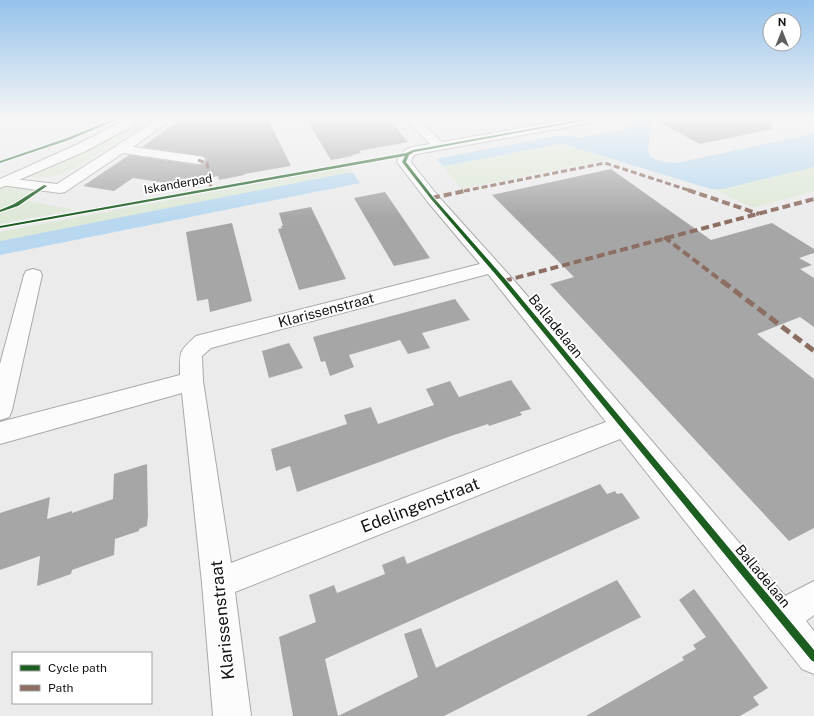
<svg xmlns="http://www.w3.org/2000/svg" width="814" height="716" font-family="'Public Sans',sans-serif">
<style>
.green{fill:#dee8d7}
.water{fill:#b9d8ef}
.building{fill:#a7a6a7}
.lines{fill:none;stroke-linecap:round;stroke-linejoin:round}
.minor-casing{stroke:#a9a9aa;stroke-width:2}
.tertiary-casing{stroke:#a9a9aa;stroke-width:2}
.minor{fill:#fcfcfc;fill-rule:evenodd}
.tertiary{fill:#fcfcfc;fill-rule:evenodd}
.quiet-far2{stroke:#8d6e63;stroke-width:3;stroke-dasharray:6 3;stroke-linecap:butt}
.quiet-far1{stroke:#8d6e63;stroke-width:4;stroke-dasharray:8 4;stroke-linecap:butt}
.quiet{stroke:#8d6e63;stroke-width:5;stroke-dasharray:10 5;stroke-linecap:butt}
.cycleway-casing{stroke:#fff;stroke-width:2}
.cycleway{fill:#1b5e20;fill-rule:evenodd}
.labels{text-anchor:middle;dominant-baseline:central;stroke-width:4;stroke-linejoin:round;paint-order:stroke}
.far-street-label{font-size:12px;fill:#131313;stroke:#fff}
.street-label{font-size:14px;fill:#131313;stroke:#fff}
.near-street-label{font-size:17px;fill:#131313;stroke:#fff}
</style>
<rect width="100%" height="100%" fill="#ebebec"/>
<path class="green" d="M142,119h13l-82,50 -18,7 -16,2 -9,-1 67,-31z
M560,144l17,4 34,11 -150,30 -20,-25 3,2z
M349,166l4,7 -353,68v-9z
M814,167v24l-61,17 -40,-19h10z
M11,185l26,4 -16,10 53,11 -74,14v-35z"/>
<path class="water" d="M632,119h20l-4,32 3,7 13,4 13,1 137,-30v34l-91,22h-12l-145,-44 -6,-1 -116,22 -8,-6 4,-2 117,-22 26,1 43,-8 2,-1z
M347,173h6l7,10 -360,72v-14z"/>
<path class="building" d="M181,119h87l23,47 -47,8v1l-25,5 -1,-4 -46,8 -39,-6 -19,13 -31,-5 46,-31 69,10 6,-1 2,-5 -3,-3 -61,-9z
M306,119h83l19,23 -49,9 2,2 -9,2 1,1 -22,4z
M653,119h118l1,10 -72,15z
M611,169l100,71 61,-17 42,26v4l-15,5 13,7 -12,4 14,9v49l-14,-10 -43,17 57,45v149l-25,13 -239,-257 24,-7 -82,-82z
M385,192l11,16 34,50 -36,8 -40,-68z
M311,207l35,72 -47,11 -21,-61 4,-1 -1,-2h2l-4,-13z
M232,223l20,78 -42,11 -2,-13 -11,2 -11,-69z
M455,299l15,21 -48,13 8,15 -22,6 -8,-14 -51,15 5,12 -24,9 -5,-15 -4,1 -8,-25z
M289,343l14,25 -34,10 -7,-27z
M511,380l20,29 -11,3 2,3 -33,11 -1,-2 -37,12 -154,56 -7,-26 -14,5 -5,-22 76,-25 -3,-9 27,-8 7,17 56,-19 -8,-16 24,-8 9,16z
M147,464l1,52 -1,10 -8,3v2l-24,8 -1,16 -42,15 -1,4 -34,12 3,-30 -40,14v-57l50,-16 -3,22 25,-8v2l41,-14 1,-25z
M600,484l7,10 8,-3 2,3 5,-1 18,25 -315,141 13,57 80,-39 -14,-43 17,-6 15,40 181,-88 24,37 -197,99h-151l-14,-79 37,-15 -7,-27 25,-10 3,8 48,-19 -3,-9 22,-9 3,8z
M694,589l74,99 -15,9 6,8 -19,11h-154l98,-56 -2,-3 14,-8 -3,-4 13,-8 -27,-37z"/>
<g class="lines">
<g class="minor-casing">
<path id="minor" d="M158,119h14l-39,28 65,9 5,1 2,3 -2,3 -5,1 -75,-11 -58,39 -5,1 -60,-8v-6l5,-1 52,6z
M405,119h13l24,23 129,-23h25l-2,3 -4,1 -173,31 -4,2 -2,6 26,33 74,82 274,319 29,-15v34l-8,6 8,10v43l-12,-5 -182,-230 -385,153 16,124h-38l-11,-133 -20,-190 -182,51v-22l180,-47c0,-23 -2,-23 16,-39l284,-72 -53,-63 -30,-39c7,-17 17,-15 33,-18zM488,274l118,148 -375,141 -28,-182 -1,-25 9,-8z
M33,269l7,2 2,4 -30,135 -3,7 -9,3v-56l24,-89 2,-4z"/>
</g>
<g class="tertiary-casing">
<path id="tertiary" d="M127,119h15l-2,3 -54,29 -86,37v-9l76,-34z"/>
</g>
<use href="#minor" class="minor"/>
<use href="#tertiary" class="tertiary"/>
<path class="quiet-far2" d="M198,160l9,3 4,26
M464,191l141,-28 86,28"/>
<path class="quiet-far1" d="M688,190l71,24
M432,198l37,-8
M664,237l59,45
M504,281l310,-82"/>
<path class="quiet" d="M722,281l92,70"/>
<g class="cycleway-casing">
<path id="cycleway" d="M114,119h4l-49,21 -69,23v-2l67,-23z
M585,119h7l-178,33 -5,3 -3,7 27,35 73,83 308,370v12l-3,-2 -309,-378 -71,-83 -29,-37 3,-6 -405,72v-2l406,-73 7,-3z
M44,185l3,1 -29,20 -18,6v-2l14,-6z"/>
</g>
<use href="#cycleway" class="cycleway"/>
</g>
<linearGradient id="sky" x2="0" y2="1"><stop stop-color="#95c2eb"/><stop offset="0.54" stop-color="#f6f6f6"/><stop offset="1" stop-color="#f6f6f6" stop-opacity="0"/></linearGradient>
<rect width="814" height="219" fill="url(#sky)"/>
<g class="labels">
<g class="far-street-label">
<text transform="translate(178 184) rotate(-10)">Iskanderpad</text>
</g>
<g class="street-label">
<text transform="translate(326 310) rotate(-15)">Klarissenstraat</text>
<text transform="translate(556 326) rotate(51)">Balladelaan</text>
<text transform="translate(763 576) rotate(50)">Balladelaan</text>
</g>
<g class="near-street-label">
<text transform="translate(420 505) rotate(-21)">Edelingenstraat</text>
<text transform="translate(222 620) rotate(-96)">Klarissenstraat</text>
</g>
</g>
<rect x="12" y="652" width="140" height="52" fill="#ffffff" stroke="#a1a1a1"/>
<rect x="20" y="665" width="20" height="6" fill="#1b5e20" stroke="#a1a1a1"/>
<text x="48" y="672" font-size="12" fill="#131313">Cycle path</text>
<rect x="20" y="685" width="20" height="6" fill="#8d6e63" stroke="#a1a1a1"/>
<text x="48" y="692" font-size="12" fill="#131313">Path</text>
<g transform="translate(782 32)"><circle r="19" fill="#ffffff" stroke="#a1a1a1"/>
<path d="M0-3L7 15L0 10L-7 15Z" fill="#5f5f5f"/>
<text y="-6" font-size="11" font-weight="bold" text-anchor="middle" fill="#131313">N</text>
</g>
</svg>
